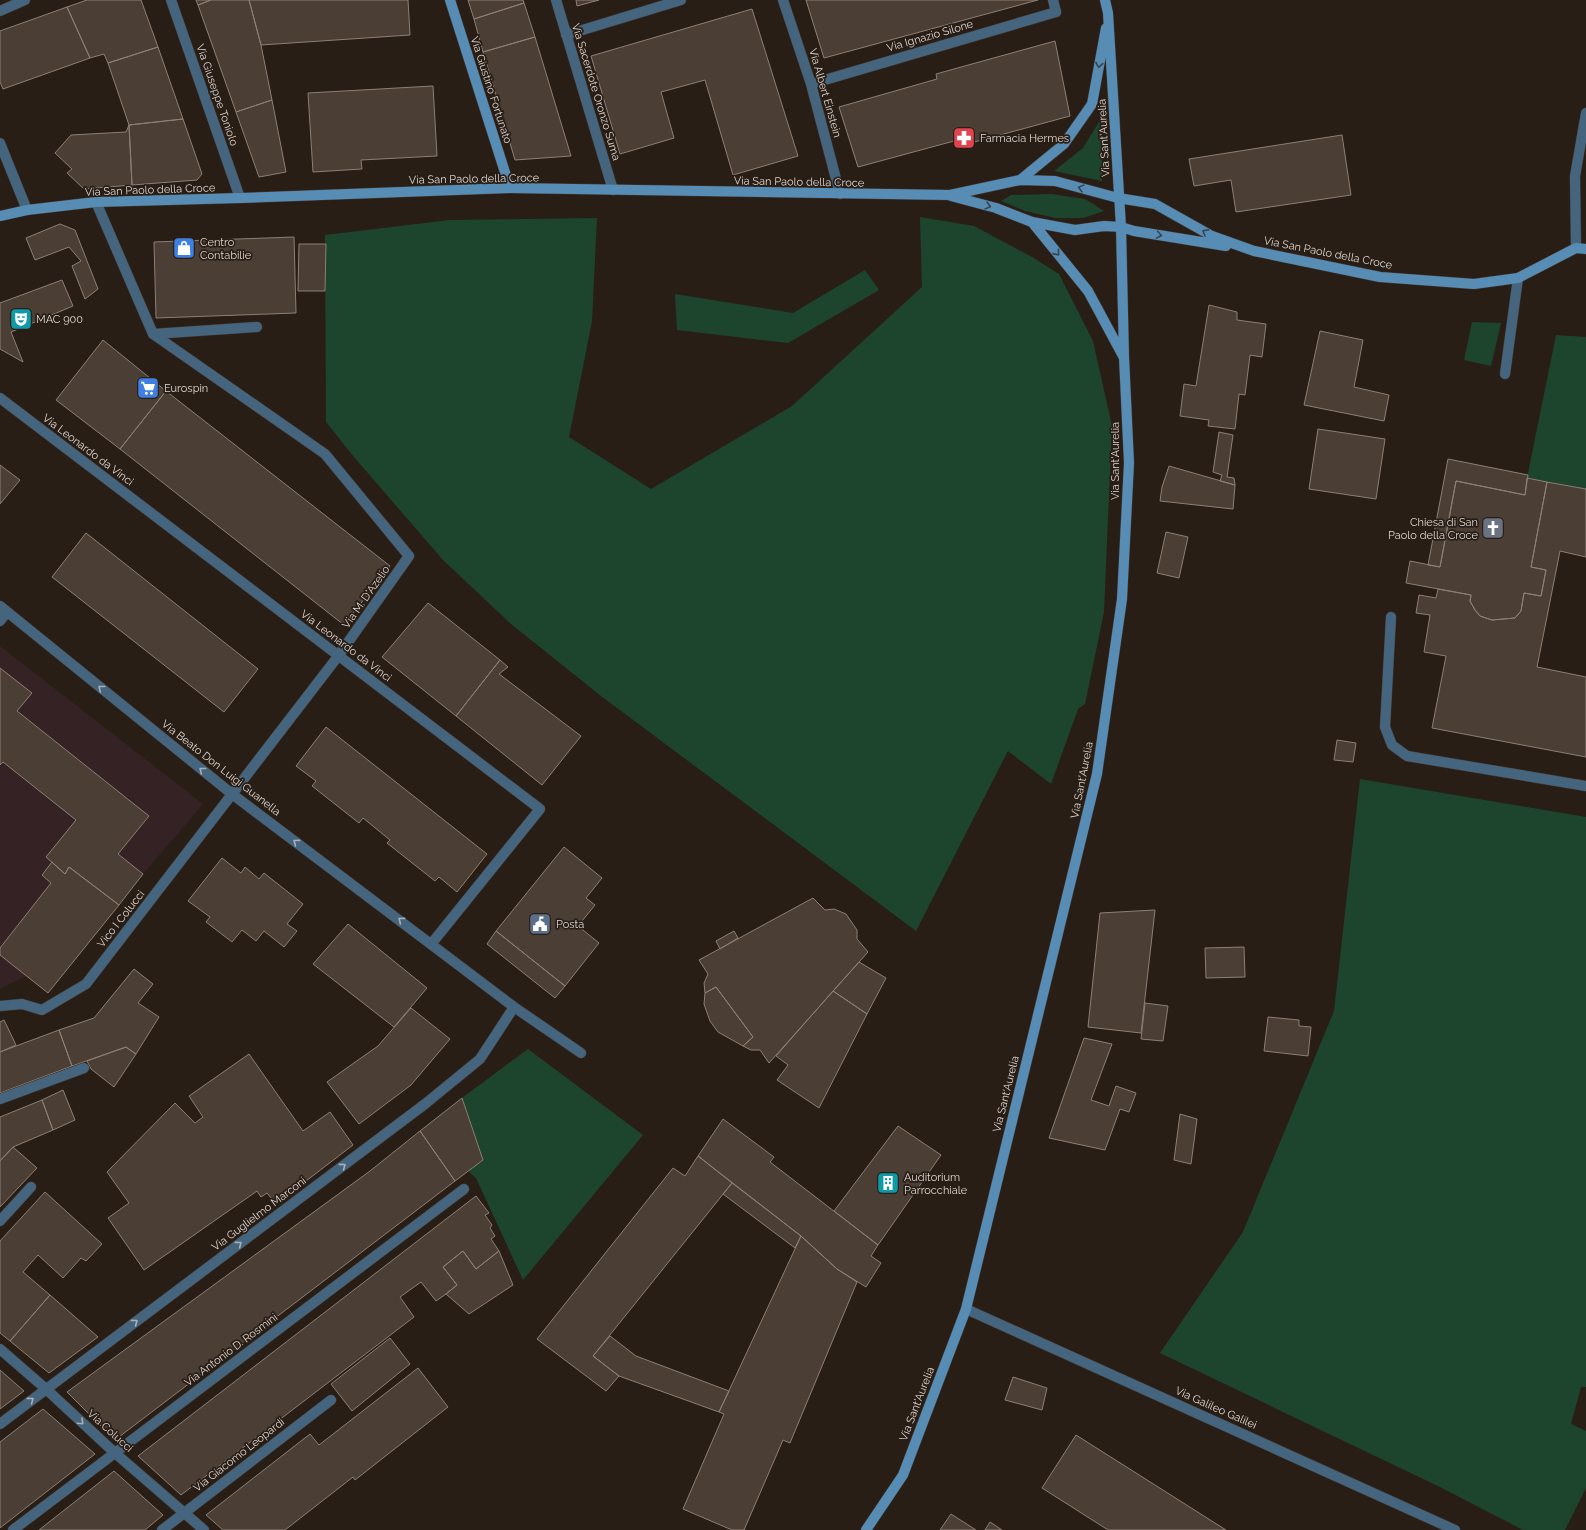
<svg xmlns="http://www.w3.org/2000/svg" width="1586" height="1530" font-family="Raleway,sans-serif">
<style>
.commercial{fill:#352224}
.green{fill:#1d452e}
.building{fill:#4a3e35;stroke:#8d7f76}
.lines{fill:none;stroke-linecap:round;stroke-linejoin:round}
.lane-casing{stroke:#423830;stroke-width:11}
.street-casing{stroke:#423830;stroke-width:11}
.secondary-casing{stroke:#423830;stroke-width:11}
.lane{stroke:#45657e;stroke-width:10}
.street{stroke:#45657e;stroke-width:10}
.secondary{stroke:#578cb4;stroke-width:10}
.oneway{stroke:#39444d}
.oneway2{stroke:#a9afb5}
.labels{text-anchor:middle;dominant-baseline:central;stroke-width:3.5;stroke-linejoin:round;paint-order:stroke}
.street-label{font-size:11px;fill:#dfd7d2;stroke:#291e16}
.poi-label{font-size:11px;fill:#dfd7d2;stroke:#291e16;text-anchor:start}
</style>
<rect width="100%" height="100%" fill="#291e16"/>
<path class="commercial" d="M0,646l203,158 -60,70 -95,119 -22,-17 -26,13z"/>
<path class="green" d="M1102,117v64l-48,-10 29,-23z
M1051,194l34,5 19,12 -21,7h-28l-30,-7 -24,-10 10,-6z
M920,217l54,9 58,31 27,17 34,67 19,85 -8,186 -19,92 -7,5 -27,75 -43,-33 -92,180 -315,-235 -90,-72 -68,-64 -89,-103 -28,-35 -1,-187 125,-15 147,-2 -5,103 -23,116 82,52 141,-83 130,-119z
M865,270l14,20 -91,53 -111,-13 -2,-36 118,19z
M1472,322l29,1 -10,43 -27,-6z
M1556,335l30,2v152l-59,-11z
M1360,779l226,38v570h-5l-10,37 15,7v57l-21,42h-42l-83,-43 -280,-134 83,-121 91,-221z
M528,1049l115,86 -120,145 -47,-102 -8,-7 15,-11 -21,-62z"/>
<path class="building" d="M87,0h54l17,47 -50,16 -4,-9 -14,4 -23,-51z
M196,0h15l-13,5z
M211,0h38l12,45 11,55 -36,12 -38,-107z
M249,0h159l2,35 -149,10z
M468,0h55l1,3 -50,16z
M576,0h23l-22,6z
M806,0h232l-214,58z
M524,3l11,34 -52,15 -9,-33z
M67,7l23,51 -87,31 -3,-7v-51z
M752,9l46,147 -65,19 -28,-95 -44,12 13,46 -54,16 -29,-98z
M535,37l36,119 -56,4 -32,-108z
M1055,41l15,75 -114,31 -2,-6 -96,26 -19,-60 98,-28 -1,-5z
M158,47l25,72 -54,6 -21,-62z
M433,86l4,70 -76,4 1,9 -49,3 -5,-79z
M272,100l14,72 -27,5 -23,-65z
M183,119l19,55 -5,6 -65,5 -3,-60z
M129,125l3,60 -48,4 -17,-16 5,-4 -17,-16 16,-18 55,-3z
M1342,135l9,60 -115,17 -5,-32 -37,6 -5,-27z
M60,224l15,6 23,59 -13,10 -13,-33 9,-5 -12,-14 -34,13 -9,-22z
M294,237l2,76 -140,5 -2,-76z
M299,244h27l-1,47h-27z
M62,280l11,26 -62,26 12,30 -23,-13v-46z
M1209,305l28,7v8l29,4 -4,33 -12,-2 -5,40 -6,-1 -4,35 -27,-3 1,-6 -29,-4 4,-32 12,2z
M1320,331l43,9 -9,47 35,8 -5,26 -80,-16z
M103,340l63,51 -46,58 -64,-49z
M166,391l224,175 -46,59 -224,-176z
M1318,429l67,10 -9,60 -67,-10z
M1219,432l14,3 -6,42 7,1 1,7 -15,-4 2,-6 -9,-3z
M1448,459l80,16 -3,20 -69,-14 -16,86 -12,-2z
M0,465l20,15 -20,24z
M1169,466l66,19 -2,24 -73,-8 2,-14z
M1527,478l20,4 -16,85 15,3 -5,26 -17,-3 -3,18 -6,7 -23,2 -12,-4 -5,-6 -5,-9 1,-6 -65,-12 4,-22 30,6 16,-86 69,14z
M1547,482l39,7v68l-26,-6 -23,116 49,10v80l-154,-29 14,-72 -22,-4 6,-37 -14,-2 3,-18 17,3 2,-9 33,6 -1,6 5,9 5,6 12,4 23,-2 6,-7 3,-18 17,3 5,-26 -15,-3z
M1166,532l22,5 -9,41 -22,-5z
M86,533l172,136 -34,43 -172,-135z
M428,603l72,57 -44,56 -74,-59z
M500,660l8,7 -9,7 82,62 -39,49 -86,-69z
M0,668l32,25 -15,18 132,105 -31,38 25,20 -24,31 -50,-38 -4,7 -19,-17 30,-37 -73,-58 -3,3z
M326,727l161,127 -30,38 -18,-15 -4,4 -48,-38 3,-3 -27,-22 -4,5 -47,-37 4,-5 -20,-15z
M1337,740l19,3 -3,19 -19,-2z
M564,847l38,31 -16,20 9,7 -17,21 21,17 -34,43 -69,-55z
M222,858l19,15 4,-6 14,12 5,-6 39,31 -16,20 10,7 -13,16 -20,-16 -8,10 -14,-11 -10,12 -26,-20 4,-5 -22,-16z
M52,862l13,12 4,-7 50,38 -71,88 -48,-38v-7l51,-65 -9,-8z
M813,898l12,12 9,-1 12,5 11,16v9l11,13 -99,111 -9,-13h-9l-8,-4 10,-9 -37,-50 -11,6 -1,-10 4,-9 -9,-14z
M1155,910l-14,123 -53,-6 12,-114z
M348,924l79,64 -33,39 -81,-63z
M496,931l69,55 -10,12 -68,-54z
M734,931l4,7 -18,11 -4,-8z
M1244,947l1,30 -39,1 -1,-30z
M859,962l27,16 -19,36 -34,-23z
M134,969l19,15 -15,19 21,14 -23,37 -10,-7 -54,19 -13,-36 35,-12z
M716,987l37,50 -10,9 -25,-14 -8,-11 -6,-17 1,-11z
M833,991l34,23 -48,94 -42,-28 11,-15 -12,-9z
M1145,1003l23,3 -5,35 -22,-2z
M411,1008l39,31 -39,46 -52,39 -32,-42 51,-36z
M1268,1017l31,3v6l12,1 -3,29 -44,-5z
M4,1020l12,25 -16,7v-30z
M59,1030l13,36 -72,27v-41z
M1084,1038l28,6 -21,56 18,6 7,-20 20,7 -7,19 -9,-3 -15,41 -56,-12z
M126,1047l10,7 -22,33 -23,-18 -4,-8z
M249,1054l54,77 27,-19 23,33 -77,59 -9,-11 -6,4 -4,-6 -113,79 -36,-52 21,-15 -22,-31 68,-69 20,20 8,-6 -14,-21z
M63,1090l12,30 -22,10 -11,-30z
M462,1098l21,62 -28,21 -35,-50z
M42,1100l11,30 -40,17 -13,14v-44z
M1180,1114l17,5 -6,45 -17,-4z
M723,1119l51,38 -4,5 108,83 -7,11 10,7 -15,24 -29,-18 -36,-33 -103,-80z
M898,1126l43,29 -63,90 -44,-34z
M420,1131l35,50 -340,259 -48,-48 303,-221z
M13,1147l24,21 -37,39v-46z
M698,1156l34,27 -139,173 26,20 -13,15 -69,-52 136,-171 12,8z
M732,1183l69,53 -6,12 -72,-54z
M45,1192l57,52 -16,17 -5,-3 -18,20 -25,-23 -15,17 27,23 -40,46 -10,-8v-92z
M476,1196l13,17 -4,2 7,10 -2,3 5,8 -4,3 8,12 -23,18 -13,-18 -20,16 14,18 -11,9 -10,7 -15,-19 -21,15 14,20 -233,178 -43,-39z
M801,1236l36,33 20,13 -67,161 -7,-3 -39,90h-12l-49,-21 41,-95 -5,-2z
M463,1251l13,18 23,-18 14,34 -44,29 -23,-20 11,-9 -14,-18z
M50,1295l48,42 -49,36 -39,-32z
M610,1336l26,20 93,35 -10,21 -100,-36 -26,-20z
M390,1338l20,26 -58,47 -21,-27z
M418,1368l30,39 -93,73 -2,-3 -68,53h-62l-17,-15 104,-81 9,11z
M0,1370l24,21 -24,18z
M1013,1377l34,11 -5,22 -37,-10z
M43,1409l52,45 -95,74v-86z
M1076,1435l150,95h-117l-4,-2 -63,-40z
M114,1471l49,44 -18,15h-106z
M951,1514l25,16h-36z
M990,1522l12,8h-17z"/>
<g class="lines">
<g class="lane-casing">
<path id="lane" d="M1053,0l3,12
M96,202l57,132 104,-7
M153,334l172,120 84,102 -70,99
M1505,374l13,-96
M1391,617l-6,110 7,18 15,11 179,30
M514,1007l67,46
M0,1221l31,-34"/>
</g>
<g class="street-casing">
<path id="street" d="M171,0l69,198
M556,0l57,190
M783,0l28,84 29,110
M0,11l25,-11
M566,35l115,-35
M811,84l245,-72
M0,143l27,67
M1576,248l-1,-72 11,-63
M0,398l540,411 -108,134
M0,606l232,188 282,213 -34,52 -55,45 -425,320
M0,621l7,-9
M0,1006l22,-2 20,6 44,-26 253,-329
M0,1099l84,-31
M966,1309l489,221
M0,1349l46,40 69,64 89,77
M13,1530l451,-341
M162,1530l169,-130"/>
</g>
<g class="secondary-casing">
<path id="secondary" d="M450,0l60,188
M1020,180l44,-36 28,-40 14,-76
M951,196l45,12 36,14 43,8 29,-4 17,1 13,4 92,15
M0,216l27,-6 69,-8 144,-4 270,-10 440,7 70,-15 35,1 63,17 37,6 57,32 42,15 126,26 94,7 44,-6 58,-30 10,1
M1032,222l56,69 35,65
M866,1530l37,-55 63,-166 131,-535 25,-175 7,-136 -5,-106 -3,-130 -13,-214 -3,-13"/>
</g>
<use href="#lane" class="lane"/>
<use href="#street" class="street"/>
<use href="#secondary" class="secondary"/>
</g>
<defs><path id="oneway-chevron" d="M-2-3.5L2.5 0L-2 3.5" fill="none" stroke-width="1.6" stroke-linecap="round" stroke-linejoin="round"/></defs>
<g class="oneway">
<use href="#oneway-chevron" transform="translate(1099 65) rotate(100)"/>
<use href="#oneway-chevron" transform="translate(1081 188) rotate(-165)"/>
<use href="#oneway-chevron" transform="translate(988 206) rotate(15)"/>
<use href="#oneway-chevron" transform="translate(1205 232) rotate(-151)"/>
<use href="#oneway-chevron" transform="translate(1159 235) rotate(10)"/>
<use href="#oneway-chevron" transform="translate(1057 253) rotate(51)"/>
</g>
<g class="oneway2">
<use href="#oneway-chevron" transform="translate(101 688) rotate(-141)"/>
<use href="#oneway-chevron" transform="translate(202 770) rotate(-141)"/>
<use href="#oneway-chevron" transform="translate(296 842) rotate(-143)"/>
<use href="#oneway-chevron" transform="translate(401 920) rotate(-143)"/>
<use href="#oneway-chevron" transform="translate(343 1166) rotate(-37)"/>
<use href="#oneway-chevron" transform="translate(239 1244) rotate(-37)"/>
<use href="#oneway-chevron" transform="translate(135 1322) rotate(-37)"/>
<use href="#oneway-chevron" transform="translate(31 1400) rotate(-37)"/>
<use href="#oneway-chevron" transform="translate(81 1422) rotate(43)"/>
</g>
<defs>
<g id="pharmacy-square" transform="scale(1.15)"><rect x="-9" y="-9" width="18" height="18" rx="4" fill="#e0444e" stroke="#291e16"/><path d="M-2-6h4v4h4v4h-4v4h-4v-4h-4v-4h4Z" fill="#fff"/></g>
<g id="shop-square" transform="scale(1.15)"><rect x="-9" y="-9" width="18" height="18" rx="4" fill="#3f7fe0" stroke="#291e16"/><path d="M-5-2.5h2.3a2.7 3.5 0 0 1 5.4 0H5L5.5 6h-11ZM-1.5-2.5h3a1.5 2.3 0 0 0-3 0Z" fill="#fff"/></g>
<g id="theatre-square" transform="scale(1.15)"><rect x="-9" y="-9" width="18" height="18" rx="4" fill="#0f9aa8" stroke="#291e16"/><path d="M-5-5.5Q0-4 5-5.5V0Q5 5 0 6Q-5 5-5 0ZM-3.3-2.5H-1v1.5H-3.3ZM1-2.5H3.3v1.5H1ZM-2.8 1Q0 5.5 2.8 1Z" fill="#fff"/></g>
<g id="supermarket-square" transform="scale(1.15)"><rect x="-9" y="-9" width="18" height="18" rx="4" fill="#3f7fe0" stroke="#291e16"/><path d="M-6-5.5h2.5l.6 2H6L4.5 2H-2.5L-4.4-4H-6ZM-1.5 3.2a1.3 1.3 0 1 0 .1 0ZM3 3.2a1.3 1.3 0 1 0 .1 0Z" fill="#fff"/></g>
<g id="church-square" transform="scale(1.15)"><rect x="-9" y="-9" width="18" height="18" rx="4" fill="#6b7280" stroke="#291e16"/><path d="M-1.2-6h2.4v3.5h3.3v2.4h-3.3V6h-2.4V-.1h-3.3v-2.4h3.3Z" fill="#fff"/></g>
<g id="civic-square" transform="scale(1.15)"><rect x="-9" y="-9" width="18" height="18" rx="4" fill="#5c6f8a" stroke="#291e16"/><path d="M-.6-6.5H3V-4.5H.6V-3L4-1V1h2V6H-6V1h2V-1L-.6-3ZM-1.2 2.5V6h2.4V2.5Z" fill="#fff"/></g>
<g id="building-square" transform="scale(1.15)"><rect x="-9" y="-9" width="18" height="18" rx="4" fill="#0f9aa8" stroke="#291e16"/><path d="M-4-6H4V6H1V3H-1V6H-4ZM-2.5-4.3h1.7v1.8h-1.7ZM.8-4.3h1.7v1.8H.8ZM-2.5-1h1.7V.8h-1.7ZM.8-1h1.7V.8H.8Z" fill="#fff"/></g>
</defs>
<g fill-rule="evenodd">
<use href="#pharmacy-square" x="964" y="138"/>
<use href="#shop-square" x="184" y="248"/>
<use href="#theatre-square" x="21" y="319"/>
<use href="#supermarket-square" x="148" y="388"/>
<use href="#church-square" x="1493" y="528"/>
<use href="#civic-square" x="540" y="924"/>
<use href="#building-square" x="888" y="1183"/>
</g>
<g class="labels">
<g class="street-label">
<text transform="translate(930 36) rotate(-16)">Via Ignazio Silone</text>
<text transform="translate(491 90) rotate(72)">Via Giustino Fortunato</text>
<text transform="translate(596 92) rotate(73)">Via Sacerdote Oronzo Suma</text>
<text transform="translate(825 93) rotate(74)">Via Albert Einstein</text>
<text transform="translate(217 95) rotate(71)">Via Giuseppe Toniolo</text>
<text transform="translate(1104 138) rotate(-93)">Via Sant'Aurelia</text>
<text transform="translate(474 179) rotate(-1)">Via San Paolo della Croce</text>
<text transform="translate(799 182) rotate(1)">Via San Paolo della Croce</text>
<text transform="translate(150 190) rotate(-2)">Via San Paolo della Croce</text>
<text transform="translate(1328 253) rotate(11)">Via San Paolo della Croce</text>
<text transform="translate(88 450) rotate(37)">Via Leonardo da Vinci</text>
<text transform="translate(1115 461) rotate(-90)">Via Sant'Aurelia</text>
<text transform="translate(366 597) rotate(-55)">Via M. D'Azelio</text>
<text transform="translate(346 646) rotate(37)">Via Leonardo da Vinci</text>
<text transform="translate(221 768) rotate(38)">Via Beato Don Luigi Guanella</text>
<text transform="translate(1082 780) rotate(-79)">Via Sant'Aurelia</text>
<text transform="translate(121 919) rotate(-52)">Vico I Colucci</text>
<text transform="translate(1006 1094) rotate(-76)">Via Sant'Aurelia</text>
<text transform="translate(259 1214) rotate(-37)">Via Guglielmo Marconi</text>
<text transform="translate(231 1350) rotate(-37)">Via Antonio D. Rosmini</text>
<text transform="translate(917 1404) rotate(-69)">Via Sant'Aurelia</text>
<text transform="translate(1216 1408) rotate(24)">Via Galileo Galilei</text>
<text transform="translate(110 1431) rotate(42)">Via Colucci</text>
<text transform="translate(239 1455) rotate(-38)">Via Giacomo Leopardi</text>
</g>
<g class="poi-label">
<text x="980" y="138">Farmacia Hermes</text>
<text x="200" y="242">Centro<tspan x="200" dy="13">Contabilie</tspan></text>
<text x="36" y="319">MAC 900</text>
<text x="164" y="388">Eurospin</text>
<text x="1478" y="522" text-anchor="end">Chiesa di San<tspan x="1478" dy="13">Paolo della Croce</tspan></text>
<text x="556" y="924">Posta</text>
<text x="904" y="1177">Auditorium<tspan x="904" dy="13">Parrocchiale</tspan></text>
</g>
</g>
</svg>
